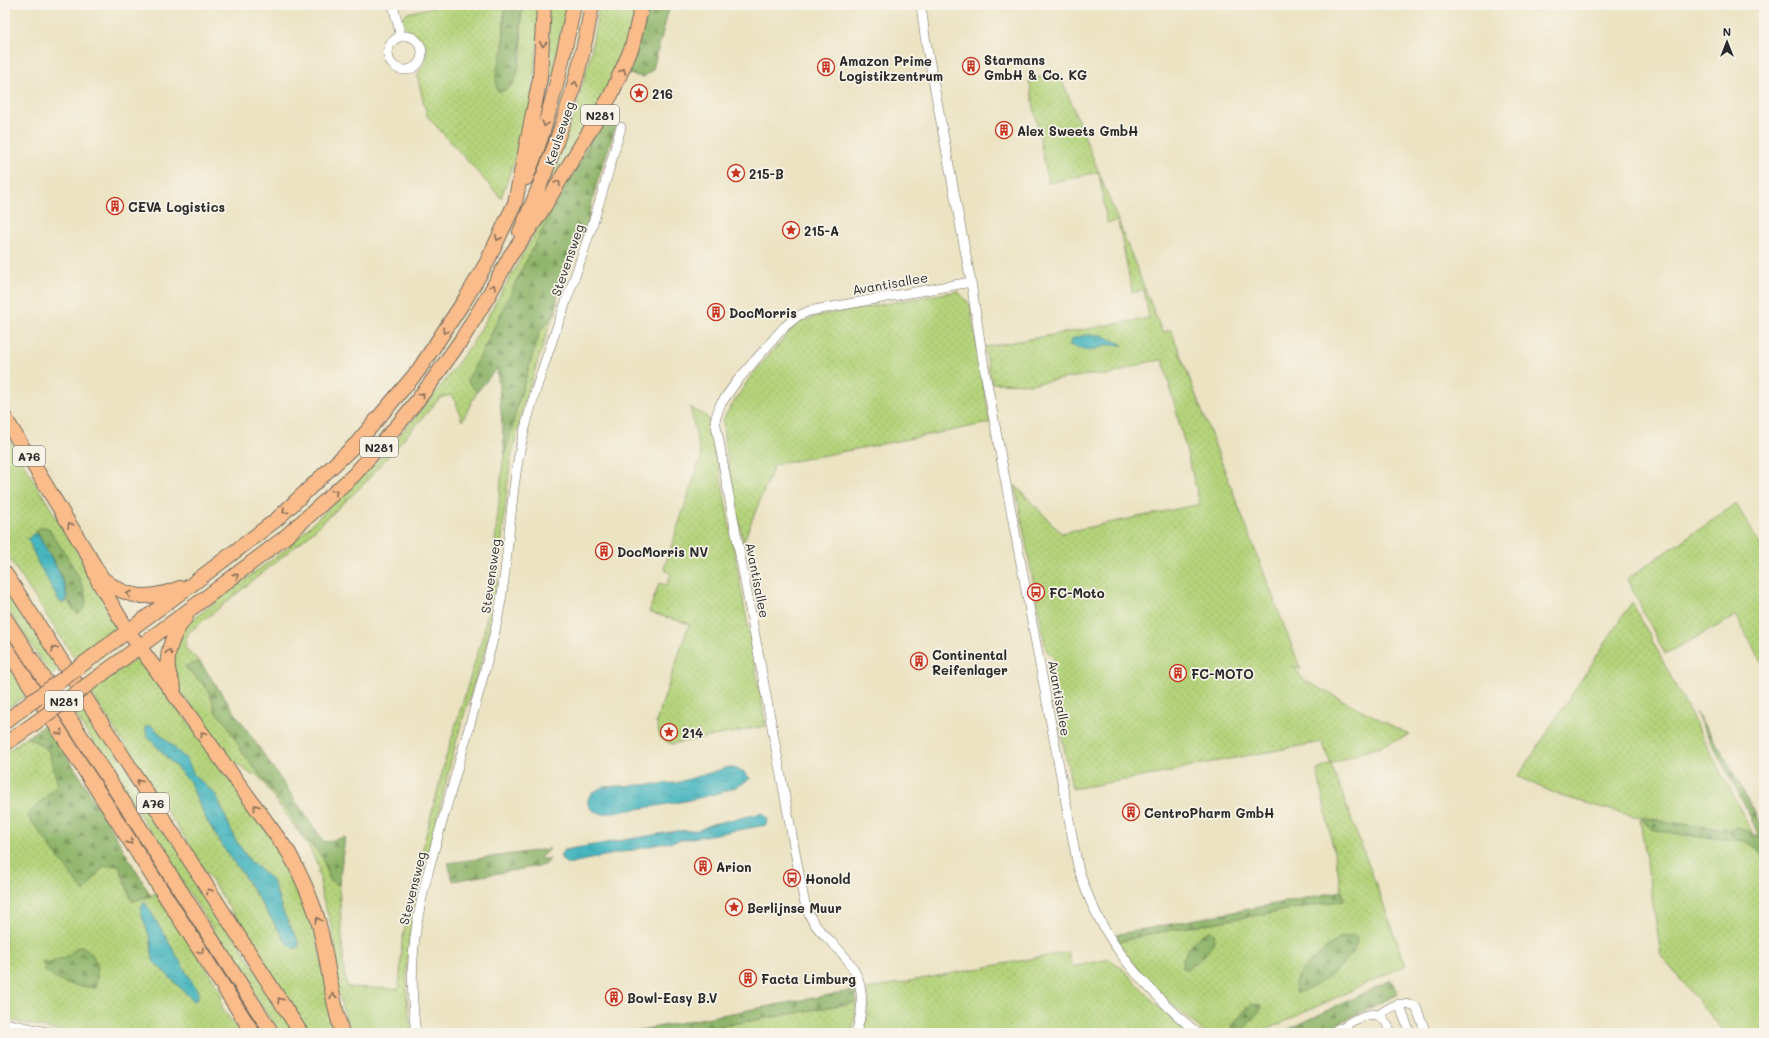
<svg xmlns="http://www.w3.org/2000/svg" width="1769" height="1038" font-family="Mali,sans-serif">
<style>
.grass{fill:url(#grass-dots);stroke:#707f52;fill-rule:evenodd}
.forest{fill:url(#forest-firs);stroke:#5d704a}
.water{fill:url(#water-ripples);stroke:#397075}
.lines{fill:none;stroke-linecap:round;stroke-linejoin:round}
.minor-casing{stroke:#6f6b60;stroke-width:10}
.highway-casing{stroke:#6f6b60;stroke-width:16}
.minor{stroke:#fff;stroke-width:9}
.highway{stroke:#f9bc8a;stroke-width:14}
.highway-bridge-casing{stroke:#6f6b60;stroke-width:16;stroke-linecap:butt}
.highway-bridge{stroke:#f9bc8a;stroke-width:14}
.oneway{stroke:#886c56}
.labels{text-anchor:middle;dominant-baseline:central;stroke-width:3.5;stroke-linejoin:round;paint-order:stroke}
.shield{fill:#f7f3e8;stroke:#686764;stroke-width:1}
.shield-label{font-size:12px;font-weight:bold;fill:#2b2b2b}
.poi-label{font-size:13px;font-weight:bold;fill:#2b2b2b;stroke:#f7f3e8;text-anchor:start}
.street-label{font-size:13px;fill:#2b2b2b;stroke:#f7f3e8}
</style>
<defs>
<pattern id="grass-dots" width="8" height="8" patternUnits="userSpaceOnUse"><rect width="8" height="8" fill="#b4d37a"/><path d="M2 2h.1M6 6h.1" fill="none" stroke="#9bb56a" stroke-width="1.8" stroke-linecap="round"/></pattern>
<pattern id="forest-firs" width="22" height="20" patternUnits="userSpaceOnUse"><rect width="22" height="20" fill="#8fb56a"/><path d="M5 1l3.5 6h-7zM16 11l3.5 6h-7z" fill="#759357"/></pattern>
<pattern id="water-ripples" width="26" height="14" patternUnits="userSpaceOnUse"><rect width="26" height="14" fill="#47b6bf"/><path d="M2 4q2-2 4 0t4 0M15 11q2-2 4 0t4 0" fill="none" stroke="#3b949b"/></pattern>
</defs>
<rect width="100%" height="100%" fill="#f7f3e8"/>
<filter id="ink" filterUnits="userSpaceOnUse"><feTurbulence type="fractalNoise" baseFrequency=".025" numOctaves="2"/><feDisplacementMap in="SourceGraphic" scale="8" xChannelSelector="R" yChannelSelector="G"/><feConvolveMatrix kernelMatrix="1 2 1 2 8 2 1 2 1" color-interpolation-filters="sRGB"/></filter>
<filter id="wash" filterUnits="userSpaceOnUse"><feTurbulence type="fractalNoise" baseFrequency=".012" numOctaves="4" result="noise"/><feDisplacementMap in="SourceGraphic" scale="16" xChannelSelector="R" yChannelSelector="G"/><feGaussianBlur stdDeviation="0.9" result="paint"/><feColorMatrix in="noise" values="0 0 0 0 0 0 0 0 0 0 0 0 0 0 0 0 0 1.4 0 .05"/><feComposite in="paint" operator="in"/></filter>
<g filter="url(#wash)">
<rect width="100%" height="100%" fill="#ece3c3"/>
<path class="grass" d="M442,5h63c-3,14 0,29 -2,44 -2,17 -9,23 -6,42l16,-7 9,-31 -1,-34 1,-14h18v22l-12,95 -27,76 -74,-82 -10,-40c2,-6 8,-11 9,-17 5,-19 -14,-23 -24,-35v-6l5,-5z
M547,5h20l-15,72 -18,59z
M599,5h40l-21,67 -78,133 35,-93 15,-55z
M1059,72l103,260 9,-2 130,340 -8,-4 11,14 106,55 -79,29 75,201 -146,68h-20l22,-25 -14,-1 -15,17 -1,9h-27c-32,-28 -64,-55 -87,-91l30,-8 196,-34 -27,-130 14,-6 -9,-22 -131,24 -20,6 -99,17 -22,-115 5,-7 -2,-10 -7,-7 -31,-165 46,48 139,-29 -37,-144 -15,2 -38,13h-22l-57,9 -39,-1 -8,-36 165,-29 -5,-28 -12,2 -14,-71 -11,2 -8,-51 -51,11 -19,-103zM1354,935l-45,28 30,-25z
M598,128c-23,47 -51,91 -74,138 -20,38 -36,78 -57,115l10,11 -15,29 -5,-16 -6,-10 -11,3 -79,89 -54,50 -119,96 -3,14 15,15 -15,5 18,17 8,12 5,17 11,11 15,28 47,60 10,18 24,28 7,22 9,5 5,86 3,16 52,2 3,-47 10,-52 34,-133 37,-122 5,-23 15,-151 9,-38 28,-92 16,-19 -5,9 -27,83 -14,58 -16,151c-8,39 -23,77 -34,116 -12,41 -21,84 -32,126 -16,63 -29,112 -16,178h-63l-14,-54 -3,-51 -11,-35 -1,-15 -3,-7 3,-1 -11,-23 -48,-68 -6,-5 -3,1 -24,-18 -49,-67 -4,-10 -2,-28 12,-27 102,-77 89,-85 66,-78 33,-46 77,-136z
M958,291l12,14 20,118 -216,42 -31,78 -19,-103 -1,-21 28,-43 46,-53 24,-8z
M690,407l17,10 5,11 54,298 -94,18 -11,-5 -5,-17 33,-98 -40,-12 10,-29 8,2 4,-11 -5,-3v-2l-2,-1 37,-111z
M5,433l116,191 -46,35 -70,-107zM37,530c20,22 45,42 49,72l-13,7 -6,-9 -3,3 -4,-1 -7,-13 -20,-55h3z
M1736,504l28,47v116l-28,-51 -71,38 -38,-75z
M5,579l58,88 -12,9 -46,-71z
M1632,602l122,234 -10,-6 -10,-3 -1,3 -77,-9 -35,-8 -60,-17 -43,-19z
M140,656l147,202 18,31 33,144h-28l-220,-342zM151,725l37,36 6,14 22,20 19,44 14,21 25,25 9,27 16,31 -13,-1 -44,-69 -20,-27 -18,-31 -14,-33 -43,-46z
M5,659l22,36 -21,14 1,3 -2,1z
M82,697l214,336h-17l-209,-327z
M27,737l21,12 10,35 -31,31 57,76 19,-26h16l13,36 19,-5 5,-4 65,99 1,17 18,25h-174l-61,-14v-266zM141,913l53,88 -41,-40 -2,-20zM78,947l19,15 -2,26 -33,-6 -12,-19 18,-7z
M1640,819l12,10 32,6 61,6 12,7 7,11v174h-39l-64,-77z
M1068,952l4,15 37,-8 13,9 35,37 32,28h-326c4,-15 7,-28 4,-44z
M857,1002l-5,31h-171z"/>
<path class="forest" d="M505,5h17c1,5 -1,10 -1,15 -1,17 4,74 -24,71l-1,-18 7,-23z
M650,5h20l-17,64 -9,8 -15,-3z
M608,108l11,9 -23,68 -11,49 -25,41 -4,37 -16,19 -22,72 -13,52 -8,-87 -20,24 -10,-11 22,-42 34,-72 34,-65 18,-29z
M42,527l6,1 4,6c8,12 52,72 25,79l-10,-13c2,-14 -21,-55 -31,-66l1,-4z
M200,662l124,180 21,-5 -6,48 -9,-5 -7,-22 -24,-28 -10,-18 -47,-60 -15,-28 -11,-11 -5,-17 -8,-12 -18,-18z
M1695,712l24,35 45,83v29l-7,-11 -12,-7 -61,-6 -32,-6 -12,-12 65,11 28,2 1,-3 10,3 15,7 -12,-28z
M46,724l35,54 70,118 -19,5 -13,-36 -16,1 -19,26 -57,-77 31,-31 -10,-35 -21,-12z
M549,849l-10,10h11l-5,6 -92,16 -5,-18z
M1342,891l2,9 -196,34 -30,8 -4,-7z
M1211,931l4,4c-2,15 -16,27 -29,34l-4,-1c0,-16 14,-33 29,-37z
M1354,935l4,2c-2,22 -41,53 -62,56l-1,-9 3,-9 11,-12 30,-25z
M82,946c17,9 16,25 14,42 -17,-2 -53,-5 -53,-27l7,2 18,-7 10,-9z
M1391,980l7,14 -79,39h-38z
M856,990l1,12 -176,31h-57z
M1252,1004l9,1 1,3 -22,25h-8l1,-9z"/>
<path class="water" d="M1085,335h17l21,10h-15l-20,6 -19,-6 3,-6z
M33,534h4l4,6c6,12 34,53 23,63l-4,-1 -22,-39 -10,-24z
M151,725l37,36 6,14 22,20 19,44 14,21 21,18 4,7 9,27 16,31 -1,5h-5l-7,-6 -44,-69 -20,-27 -18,-31 -14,-33 -43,-46 -2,-9z
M729,767l14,4 7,7c-18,20 -116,31 -147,36 -8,-1 -19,-7 -14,-17 2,-5 9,-7 13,-10l74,-4z
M763,813l5,5 -2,7 -101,18 -98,21 -5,-4 -2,-5 4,-5 113,-19 22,-1 13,-6z
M145,902l53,90v7l-4,2 -41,-40 -2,-20 -10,-28v-7z"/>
</g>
<g filter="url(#ink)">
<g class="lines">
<g class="minor-casing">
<path id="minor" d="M393,5l8,32
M921,5l4,32 46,245 13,85 94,500c22,73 63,117 119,166
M388 53a17 17 0 1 1 34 0a17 17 0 1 1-34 0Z
M1399,1004l11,29
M1378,1015c15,-9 20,-15 38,-8l10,26
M5,1023l46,10
M1344,1029c3,-6 7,-8 13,-10 18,-9 27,-5 34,14
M416,1033c-12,-84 6,-141 29,-221 17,-60 35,-120 50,-181 15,-64 13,-131 28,-195 16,-65 42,-128 63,-192 13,-38 24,-77 35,-117
M856,1033c9,-27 8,-54 -11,-76 -17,-22 -33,-26 -41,-57l-89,-480 5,-15 17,-24 47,-54 14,-11 11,-5 162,-29
M1331,1033l9,-5 6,1 2,3"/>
</g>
<g class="highway-casing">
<path id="highway" d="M526,178c23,-56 36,-114 48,-173
M520,232c34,-76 58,-145 72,-227
M5,418l97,160c26,22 47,22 78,10
M89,556l9,25 30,50 161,222c11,21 21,41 28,64 11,38 13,78 25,116
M5,573l296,460
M5,618l267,415
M5,646l248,387
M102,650l93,-68 81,-62 81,-77 61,-72 48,-73 21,-36 28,-59 25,-125 4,-73
M101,675l103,-76 80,-61 70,-63 48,-55 28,-36 32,-45 28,-46 20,-37 28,-39 73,-122 21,-48 10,-42
M174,689c-1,-5 -3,-10 -5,-15 -5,-21 4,-40 17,-57
M5,722l13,-10
M5,744l23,-16"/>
</g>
<use href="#minor" class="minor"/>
<use href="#highway" class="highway"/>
<g class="highway-bridge-casing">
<path id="highway-bridge" d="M18,712l84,-62
M28,728l73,-53"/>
</g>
<use href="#highway-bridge" class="highway-bridge"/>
</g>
<defs><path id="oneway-chevron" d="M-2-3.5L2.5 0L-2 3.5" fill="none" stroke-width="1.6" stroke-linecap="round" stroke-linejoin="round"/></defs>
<g class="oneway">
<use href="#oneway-chevron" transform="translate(543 44) rotate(93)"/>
<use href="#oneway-chevron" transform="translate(623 71) rotate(-68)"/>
<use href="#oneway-chevron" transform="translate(575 84) rotate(-77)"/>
<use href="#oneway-chevron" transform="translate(545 124) rotate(107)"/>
<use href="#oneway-chevron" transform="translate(558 183) rotate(-59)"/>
<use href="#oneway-chevron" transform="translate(498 238) rotate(116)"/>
<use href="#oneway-chevron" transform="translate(493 287) rotate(-62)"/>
<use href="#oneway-chevron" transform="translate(445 331) rotate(124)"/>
<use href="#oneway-chevron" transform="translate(422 395) rotate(-52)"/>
<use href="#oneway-chevron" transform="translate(335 492) rotate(-43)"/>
<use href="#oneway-chevron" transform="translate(285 511) rotate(137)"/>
<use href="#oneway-chevron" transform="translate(70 525) rotate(-121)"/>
<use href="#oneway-chevron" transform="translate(236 576) rotate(-37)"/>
<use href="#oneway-chevron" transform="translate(129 594) rotate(-163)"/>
<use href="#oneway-chevron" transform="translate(54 649) rotate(-123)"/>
<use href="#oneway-chevron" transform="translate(169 652) rotate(-81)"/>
<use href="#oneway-chevron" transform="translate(60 733) rotate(57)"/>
<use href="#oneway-chevron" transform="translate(203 734) rotate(-126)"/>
<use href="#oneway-chevron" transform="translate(139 782) rotate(-123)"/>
<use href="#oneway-chevron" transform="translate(256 807) rotate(-126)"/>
<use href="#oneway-chevron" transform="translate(130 842) rotate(57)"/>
<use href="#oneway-chevron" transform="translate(209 891) rotate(-123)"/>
<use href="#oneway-chevron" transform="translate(318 920) rotate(-106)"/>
<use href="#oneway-chevron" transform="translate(201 951) rotate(57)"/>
<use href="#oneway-chevron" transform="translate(333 996) rotate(-100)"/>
<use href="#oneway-chevron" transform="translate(280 1000) rotate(-123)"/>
</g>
</g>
<defs>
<g id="building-ring" transform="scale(0.9)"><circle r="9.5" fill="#f7f3e8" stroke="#c8321e" stroke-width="1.5"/><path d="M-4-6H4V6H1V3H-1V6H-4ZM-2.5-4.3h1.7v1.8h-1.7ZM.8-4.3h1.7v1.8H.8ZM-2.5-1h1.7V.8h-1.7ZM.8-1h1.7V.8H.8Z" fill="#c8321e"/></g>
<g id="sight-ring" transform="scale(0.9)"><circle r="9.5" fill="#f7f3e8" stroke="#c8321e" stroke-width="1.5"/><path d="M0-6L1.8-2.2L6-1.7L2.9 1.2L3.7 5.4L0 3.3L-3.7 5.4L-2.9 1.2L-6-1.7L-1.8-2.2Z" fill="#c8321e"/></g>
<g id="bus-ring" transform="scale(0.9)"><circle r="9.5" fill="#f7f3e8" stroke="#c8321e" stroke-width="1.5"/><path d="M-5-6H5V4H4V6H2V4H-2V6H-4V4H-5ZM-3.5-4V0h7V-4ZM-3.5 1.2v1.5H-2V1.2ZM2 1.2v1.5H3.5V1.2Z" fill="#c8321e"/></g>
</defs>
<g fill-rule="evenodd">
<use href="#building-ring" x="971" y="66"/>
<use href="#building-ring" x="826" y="67"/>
<use href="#sight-ring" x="639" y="93"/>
<use href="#building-ring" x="1004" y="130"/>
<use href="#sight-ring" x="736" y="173"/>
<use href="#building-ring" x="115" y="206"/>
<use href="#sight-ring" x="791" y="230"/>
<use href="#building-ring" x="716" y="312"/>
<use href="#building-ring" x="604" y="551"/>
<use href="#bus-ring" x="1036" y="592"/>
<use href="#building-ring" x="919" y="661"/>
<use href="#building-ring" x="1178" y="673"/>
<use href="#sight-ring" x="669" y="732"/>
<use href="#building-ring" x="1131" y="812"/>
<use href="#building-ring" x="703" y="866"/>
<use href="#bus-ring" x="792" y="878"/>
<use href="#sight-ring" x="734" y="907"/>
<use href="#building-ring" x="748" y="978"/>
<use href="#building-ring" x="614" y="997"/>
</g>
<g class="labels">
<g class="shield">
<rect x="581" y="105" width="38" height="20" rx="3"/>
<rect x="360" y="437" width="38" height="20" rx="3"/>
<rect x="13" y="446" width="32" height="20" rx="3"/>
<rect x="45" y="691" width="38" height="20" rx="3"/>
<rect x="137" y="793" width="32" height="20" rx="3"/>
</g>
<g class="shield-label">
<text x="600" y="115">N281</text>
<text x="379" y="447">N281</text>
<text x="29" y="456">A76</text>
<text x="64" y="701">N281</text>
<text x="153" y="803">A76</text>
</g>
<g class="poi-label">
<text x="984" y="59">Starmans<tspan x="984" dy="15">GmbH &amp; Co. KG</tspan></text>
<text x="839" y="60">Amazon Prime<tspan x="839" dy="15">Logistikzentrum</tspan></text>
<text x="652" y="93">216</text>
<text x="1017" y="130">Alex Sweets GmbH</text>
<text x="749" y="173">215-B</text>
<text x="128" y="206">CEVA Logistics</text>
<text x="804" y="230">215-A</text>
<text x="729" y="312">DocMorris</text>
<text x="617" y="551">DocMorris NV</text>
<text x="1049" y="592">FC-Moto</text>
<text x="932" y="654">Continental<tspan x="932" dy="15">Reifenlager</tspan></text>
<text x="1191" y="673">FC-MOTO</text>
<text x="682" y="732">214</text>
<text x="1144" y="812">CentroPharm GmbH</text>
<text x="716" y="866">Arion</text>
<text x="805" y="878">Honold</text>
<text x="747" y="907">Berlijnse Muur</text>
<text x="761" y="978">Facta Limburg</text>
<text x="627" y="997">Bowl-Easy B.V</text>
</g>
<g class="street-label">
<text transform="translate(559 133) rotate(-71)">Keulseweg</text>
<text transform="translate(567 260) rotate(-71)">Stevensweg</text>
<text transform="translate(890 283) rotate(-10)">Avantisallee</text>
<text transform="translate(490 576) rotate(-82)">Stevensweg</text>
<text transform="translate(758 580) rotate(79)">Avantisallee</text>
<text transform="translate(1060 698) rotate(80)">Avantisallee</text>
<text transform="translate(412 888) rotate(-76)">Stevensweg</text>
</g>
</g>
<rect width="1769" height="1038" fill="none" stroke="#f7f3e8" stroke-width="20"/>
<g transform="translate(1727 42)" stroke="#f7f3e8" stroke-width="3" paint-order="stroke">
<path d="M0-3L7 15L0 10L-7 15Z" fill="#2b2b2b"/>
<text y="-6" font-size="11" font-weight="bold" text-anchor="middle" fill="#2b2b2b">N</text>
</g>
</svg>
